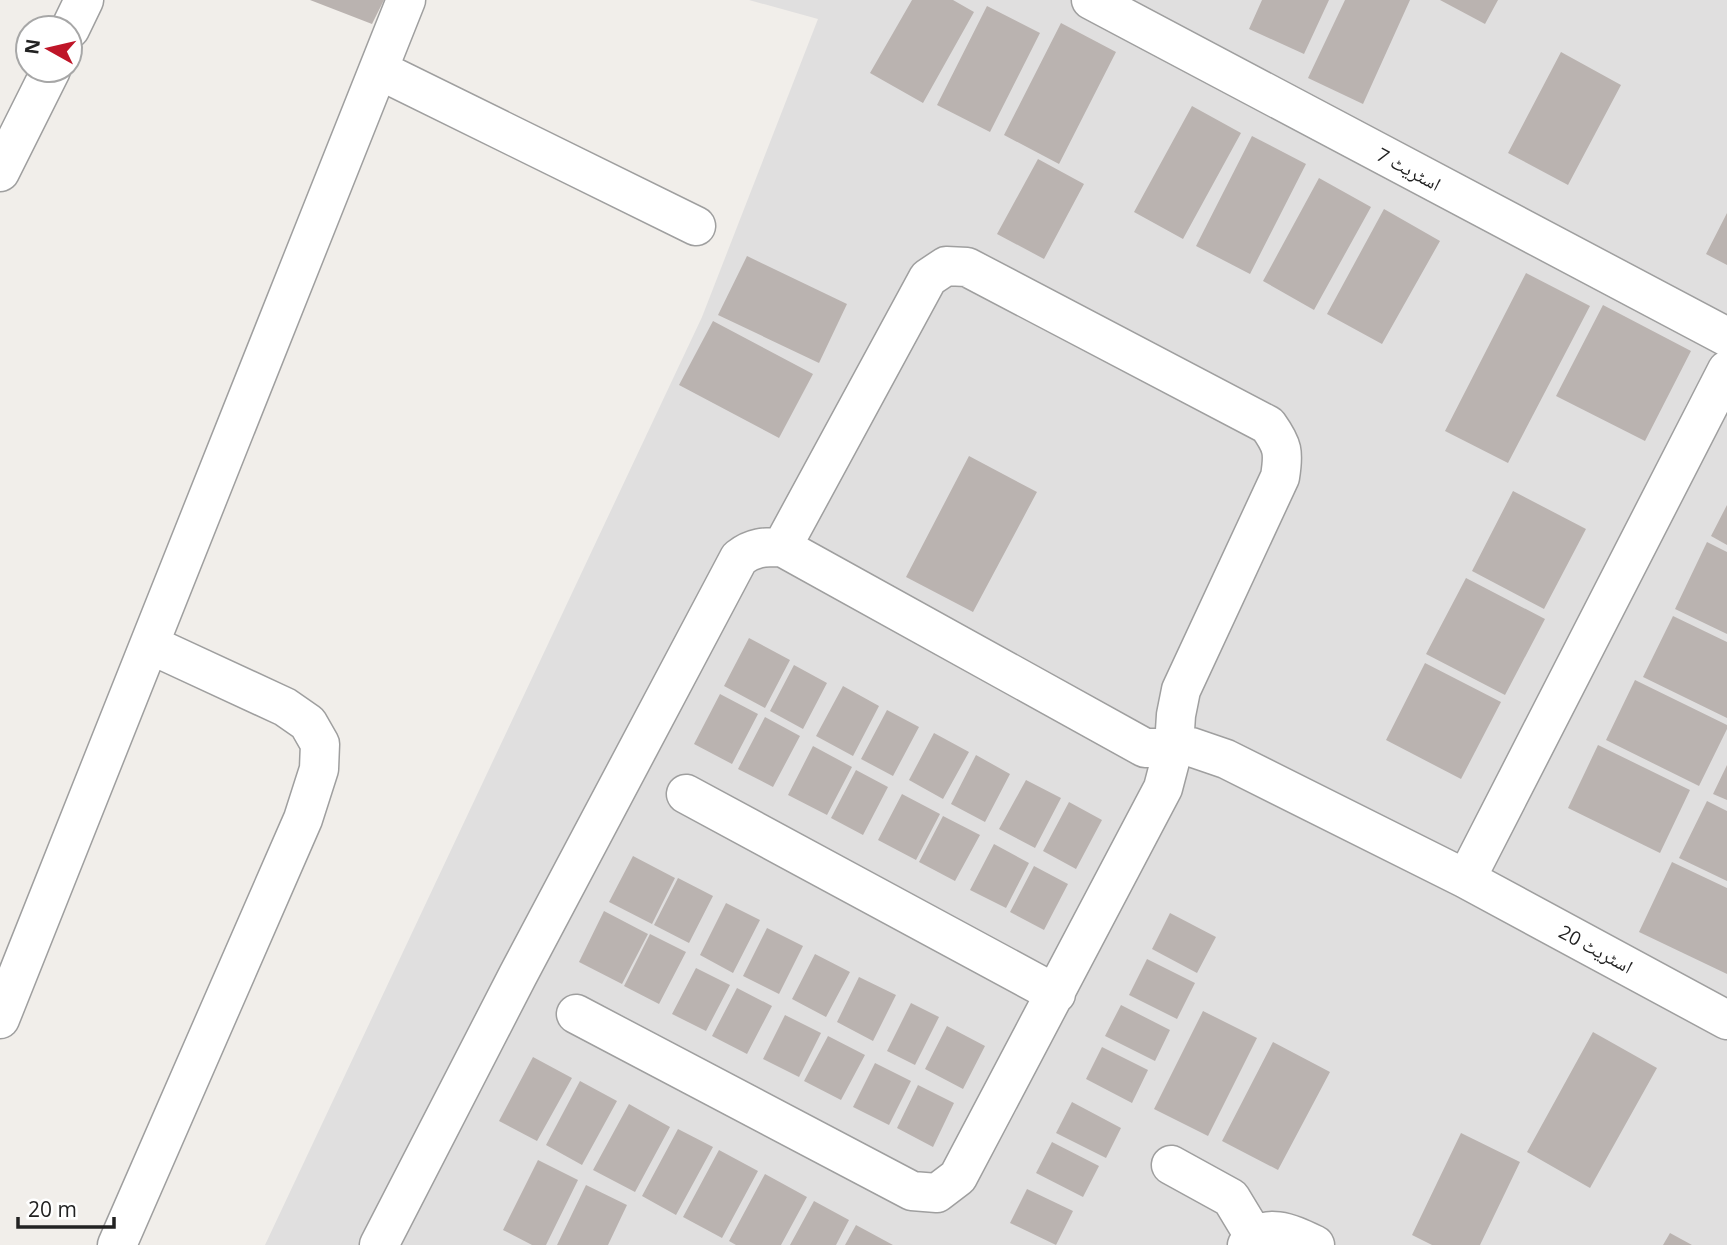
<svg xmlns="http://www.w3.org/2000/svg" width="1727" height="1245" font-family="'Open Sans','Noto Naskh Arabic',sans-serif">
<style>
.residential{fill:#e0dfdf}
.building{fill:#bab3b0}
.lines{fill:none;stroke-linecap:round;stroke-linejoin:round}
.minor-casing{stroke:#9f9f9f;stroke-width:41}
.minor{stroke:#fff;stroke-width:38}
.labels{text-anchor:middle;dominant-baseline:central;stroke-width:6;stroke-linejoin:round;paint-order:stroke}
.street-label{font-size:19px;fill:#222;stroke:#fff}
</style>
<rect width="100%" height="100%" fill="#f1eeea"/>
<path class="residential" d="M749,0h978v1245h-1462l437,-928 116,-298z"/>
<path class="building" d="M310,0h74l-12,24z
M912,0h41l21,12 -51,91 -53,-30z
M1262,0h67l-25,54 -55,-25z
M1345,0h65l-47,104 -55,-26z
M1440,0h58l-13,24z
M987,6l53,27 -50,99 -53,-27z
M1061,23l55,29 -57,112 -55,-29z
M1561,52l60,33 -53,100 -60,-32z
M1192,106l49,27 -58,106 -49,-27z
M1252,136l54,28 -56,110 -54,-28z
M1038,159l46,25 -40,75 -47,-25z
M1319,178l52,29 -57,103 -51,-29z
M1384,209l56,32 -58,103 -55,-30z
M1727,213v52l-21,-11z
M747,256l100,48 -28,59 -101,-48z
M1526,273l64,33 -82,157 -63,-32z
M1603,305l88,46 -46,90 -89,-45z
M713,321l100,53 -34,64 -100,-53z
M969,456l68,36 -64,120 -67,-35z
M1513,491l73,38 -42,80 -72,-38z
M1727,505v40l-16,-9z
M1707,542l20,10v82l-52,-25z
M1466,578l79,41 -40,76 -79,-41z
M1673,616l54,26v76l-84,-41z
M749,638l41,22 -25,48 -41,-22z
M1425,663l76,39 -40,77 -75,-39z
M794,665l33,18 -24,46 -33,-18z
M1635,680l92,45v4l-28,57 -93,-46z
M843,686l36,20 -26,50 -37,-20z
M720,694l38,20 -26,50 -38,-20z
M887,710l32,17 -26,49 -32,-17z
M765,717l35,19 -27,51 -35,-18z
M934,733l35,19 -26,47 -34,-19z
M1598,745l92,45 -30,63 -92,-45z
M813,746l39,21 -25,48 -39,-20z
M976,755l34,19 -25,48 -34,-18z
M1727,765v35l-14,-6z
M856,770l32,17 -25,48 -32,-17z
M1026,780l35,18 -26,50 -36,-19z
M902,794l38,20 -24,46 -38,-20z
M1707,801l20,10v70l-48,-23z
M1069,802l33,18 -26,49 -33,-18z
M943,816l37,19 -25,46 -36,-19z
M994,844l35,19 -23,45 -36,-18z
M633,856l42,22 -23,46 -43,-22z
M1672,862l55,26v86l-88,-42z
M1034,866l34,18 -24,46 -34,-18z
M678,878l35,18 -24,47 -35,-18z
M726,903l34,17 -27,53 -33,-18z
M604,911l44,23 -26,50 -43,-22z
M1170,913l46,24 -19,36 -45,-24z
M767,928l36,18 -24,48 -36,-18z
M650,934l36,18 -27,52 -35,-18z
M815,954l35,18 -24,45 -34,-18z
M1147,959l48,24 -18,36 -48,-24z
M696,968l34,17 -24,46 -34,-17z
M859,977l37,18 -23,46 -36,-19z
M737,988l35,18 -25,48 -35,-18z
M911,1003l28,14 -24,48 -28,-14z
M1121,1005l49,25 -15,31 -50,-25z
M1203,1011l54,27 -49,98 -54,-27z
M785,1015l36,18 -22,44 -36,-18z
M947,1026l38,20 -22,43 -38,-20z
M1593,1032l64,36 -67,120 -63,-36z
M828,1036l37,19 -24,45 -37,-19z
M1273,1042l57,30 -52,98 -56,-29z
M1102,1047l46,23 -16,33 -46,-24z
M533,1057l39,21 -35,63 -38,-20z
M875,1063l36,18 -22,44 -36,-18z
M580,1081l37,20 -35,64 -36,-20z
M918,1085l36,18 -21,44 -36,-19z
M1072,1102l49,26 -15,30 -50,-25z
M629,1104l41,23 -35,65 -42,-22z
M678,1129l35,18 -37,68 -34,-19z
M1461,1133l59,29 -40,83h-48l-20,-10z
M1052,1142l47,24 -16,31 -47,-24z
M719,1150l39,21 -36,67 -39,-21z
M538,1160l40,20 -32,65h-14l-29,-15z
M765,1174l42,23 -26,48h-45l-7,-4z
M586,1185l41,20 -19,40h-51z
M1027,1189l46,22 -17,34 -46,-22z
M814,1201l35,19 -13,25h-46z
M856,1225l37,20h-48z
M1670,1233l22,12h-29z"/>
<g class="lines">
<g class="minor-casing">
<path id="minor" d="M1091,0l636,337
M70,29l14,-29
M379,70l317,156
M0,172l51,-102
M686,794l370,200
M1466,879l261,-509
M576,1014l336,177 25,2 21,-16 205,-389 11,-42 2,-31 5,-25 99,-213c4,-25 3,-31 -12,-52l-301,-158 -21,-1 -18,12 -146,269
M0,1019l406,-1019
M1171,1165l60,33 23,38
M117,1245l186,-426 16,-50 1,-25 -12,-21 -23,-16 -134,-62
M379,1245l139,-270 221,-417c14,-11 25,-11 43,-11l363,201 46,-1 35,12 240,120 261,141
M1247,1245c18,-25 45,-11 68,0"/>
</g>
<use href="#minor" class="minor"/>
</g>
<g class="labels">
<g class="street-label">
<text transform="translate(1409 169) rotate(28)">اسٹریٹ 7</text>
<text transform="translate(1596 949) rotate(28)">اسٹریٹ 20</text>
</g>
</g>
<g transform="translate(49 49) rotate(278)"><circle r="33" fill="#ffffff" stroke="#a7a7a7" stroke-width="2"/>
<path d="M0-5L12 26L0 18L-12 26Z" fill="#bf1528"/>
<text y="-10" font-size="19" font-weight="bold" text-anchor="middle" fill="#222222">N</text>
</g>
<path d="M18 1217v10h96v-10" fill="none" stroke="#222222" stroke-width="3.5"/>
<text x="28" y="1217" font-size="21" fill="#222222" stroke="#ffffff" stroke-width="5" paint-order="stroke">20 m</text>
</svg>
